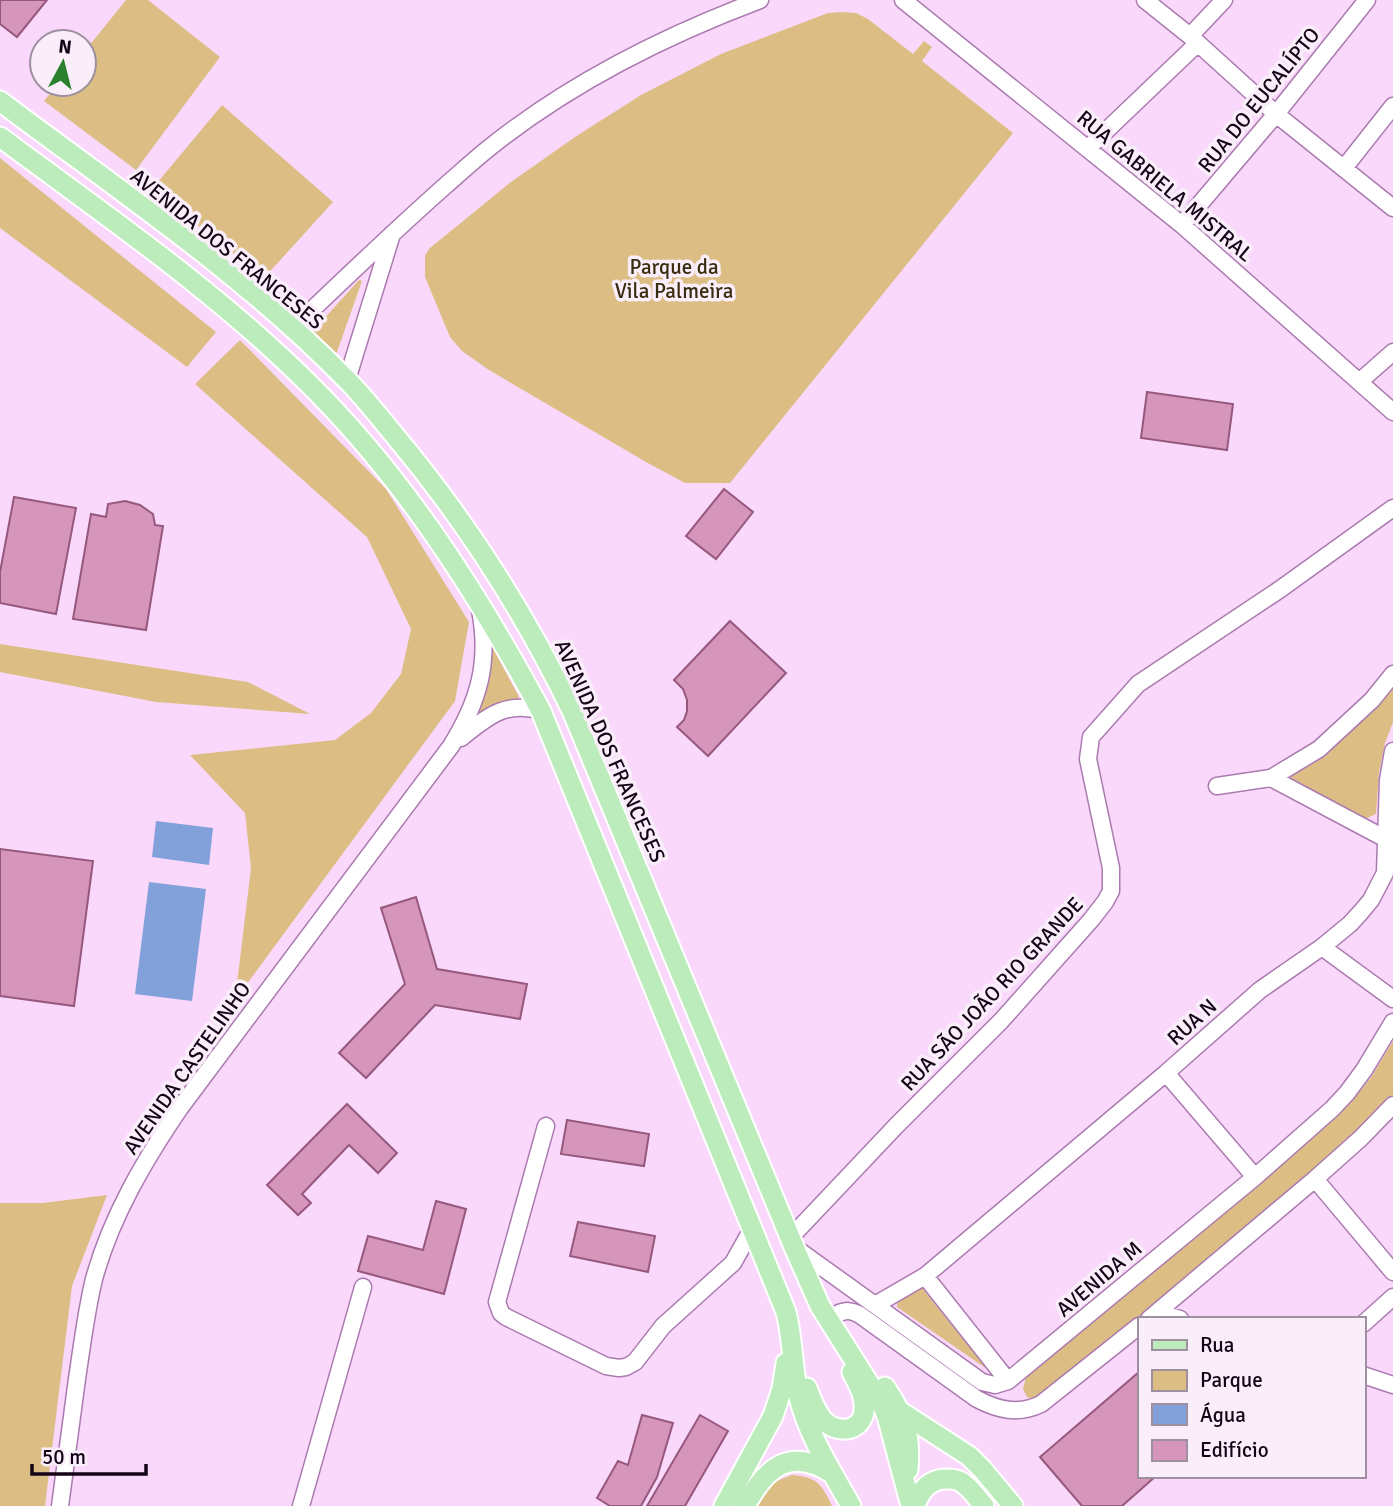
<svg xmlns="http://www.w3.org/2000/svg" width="1393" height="1506" font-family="Signika,sans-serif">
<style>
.green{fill:#dcbe84}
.water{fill:#82a0da}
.building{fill:#d695bb;stroke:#97587e;stroke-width:2}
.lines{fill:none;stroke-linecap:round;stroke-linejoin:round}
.minor-casing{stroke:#ab7ab0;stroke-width:19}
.major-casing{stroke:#fff;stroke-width:23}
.minor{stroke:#fff;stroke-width:16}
.major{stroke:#bdecbc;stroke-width:19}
.labels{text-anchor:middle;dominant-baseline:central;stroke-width:7;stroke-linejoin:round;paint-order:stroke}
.street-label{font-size:21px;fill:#150417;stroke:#f9eef9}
.park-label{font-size:21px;fill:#392b0d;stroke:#f9eef9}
</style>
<rect width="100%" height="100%" fill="#f9d8fb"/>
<path class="green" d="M126,0h22l72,57 -84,113 -92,-69 14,-17h26v-32z
M842,12l14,1 12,6 45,35 11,-13 8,6 -10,14 91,72 -283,350h-45l-39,-21 -157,-92 -27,-19 -12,-14 -25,-60v-22l5,-7 81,-66 64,-45 66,-42 80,-41 107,-41z
M222,105l111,97 -69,76 -112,-89z
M0,158l216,174 -29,35 -187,-139z
M359,280l3,1 -25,71 -3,3 -21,-20v-4z
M240,340l146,149 83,133 -14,79 -220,299 16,-132 -6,-55 -55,-58 145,-15 36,-27 30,-39 10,-45 -44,-92 -172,-153z
M0,644l248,38 62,32 -154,-12 -156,-30z
M493,648l26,49 -2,3 -43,16 15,-67z
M1393,683v39l-8,21 -6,29 -3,42 -11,5 -77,-43 46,-30 25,-23z
M1393,1041v56l-39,41 -312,259 -8,2 -7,-2 -4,-8 3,-12 305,-256 19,-18 20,-24z
M107,1195l-35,91 -27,220h-45v-303h43z
M922,1288l65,81 -90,-62v-6z
M792,1475c25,2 30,9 40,31h-75l15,-23z"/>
<path class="water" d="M156,821l57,7 -4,37 -57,-8z
M149,882l57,7 -14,112 -57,-7z"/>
<path class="building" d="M0,0h47l-30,37 -17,-13z
M1147,392l86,12 -6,46 -86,-12z
M724,489l29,23 -37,47 -30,-23z
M14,497l62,11 -20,106 -56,-11v-31z
M125,501l15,4 13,9 2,11 8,1 -17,104 -73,-11 18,-105 15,3 2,-13z
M730,621l56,52 -78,83 -31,-29 7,-7 3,-9v-11l-4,-11 -9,-9z
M0,849l93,12 -19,145 -74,-10z
M416,897l21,72 90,15 -7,35 -85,-14 -69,73 -27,-25 66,-69 -24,-76z
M347,1104l50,49 -19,20 -29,-28 -47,49 9,9 -13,12 -31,-30z
M567,1120l82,14 -5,32 -83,-12z
M436,1201l30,8 -22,85 -86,-23 10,-35 55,14z
M578,1222l77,14 -7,36 -78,-16z
M1139,1372v104h17l-34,30h-40l-42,-49z
M642,1415l31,8 -16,54 -16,29h-31l-13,-8 21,-37 10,4z
M700,1415l28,16 -43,75h-38z"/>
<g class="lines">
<g class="minor-casing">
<path id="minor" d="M903,0l279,225 211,187
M1145,0l45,36 86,78 117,94
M1190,36l34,-36
M1088,148l110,-105
M1344,168l49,-62
M1182,225l94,-111 91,-114
M293,328c50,-48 100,-96 152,-142 15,-13 29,-26 44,-38 81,-65 175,-112 271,-148
M347,380l45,-146
M1359,382l34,-30
M461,738c26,-21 45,-38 80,-27
M1271,778l115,61
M1217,786l54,-8 48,-29 53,-49 21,-26
M1322,947l71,52
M1166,1073l89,104
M546,1126l-49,176 4,11 5,4 100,49 13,2 7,-1 9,-5 28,-36 70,-63 19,-34
M1315,1179l78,93
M790,1238l106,-112 105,-105 90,-101 14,-18 6,-11v-23l-23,-109 3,-22 47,-53 141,-94 114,-82
M794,1247l188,135 13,3 13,-4 247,-204 77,-68 15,-16 17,-23 29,-48
M925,1276l83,105
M875,1305l50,-29 241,-203 94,-83 62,-43 28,-23 11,-12 10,-12 14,-27 3,-93 5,-29
M1157,1312l23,7
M837,1314c9,-4 14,-4 23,1l117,84c21,11 41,16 64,5l98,-78
M1149,1319l166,-140 46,-41 32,-33
M1363,1324l30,-27
M1363,1375l30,10
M60,1506c6,-42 11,-85 17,-127 5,-33 9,-67 17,-100 17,-62 50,-118 86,-171l271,-362c28,-45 39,-84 29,-136
M301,1506l62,-219"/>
</g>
<g class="major-casing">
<path id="major" d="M0,101c118,89 244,173 347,279 18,18 33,38 49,57 70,84 129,176 177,276l221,534 26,59 62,98 5,12 24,90
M0,137c105,78 213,152 306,244 97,95 171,211 235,330l245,601c7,27 6,54 12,81 9,41 33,77 53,113
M885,1387c20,30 26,46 23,83
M807,1388c4,11 8,22 15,31 16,18 45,12 42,-15 0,-11 -7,-22 -12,-32
M901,1412l68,44 14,14 30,36
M724,1506l49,-90 9,-27 4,-26
M745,1506c21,-39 45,-60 88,-32
M915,1506c5,-16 15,-28 33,-27 6,0 12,1 16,5 8,6 14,15 20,22"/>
</g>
<use href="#minor" class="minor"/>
<use href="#major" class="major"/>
</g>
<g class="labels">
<g class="street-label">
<text transform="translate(1259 100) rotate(-51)">RUA DO EUCALÍPTO</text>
<text transform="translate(1165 186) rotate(40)">RUA GABRIELA MISTRAL</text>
<text transform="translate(227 249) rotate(39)">AVENIDA DOS FRANCESES</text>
<text transform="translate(610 751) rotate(66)">AVENIDA DOS FRANCESES</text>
<text transform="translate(992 994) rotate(-47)">RUA SÃO JOÃO RIO GRANDE</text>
<text transform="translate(1192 1022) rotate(-42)">RUA N</text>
<text transform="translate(187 1068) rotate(-55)">AVENIDA CASTELINHO</text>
<text transform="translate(1099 1279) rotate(-40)">AVENIDA M</text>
</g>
<g class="park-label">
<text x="674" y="267">Parque da<tspan x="674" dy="24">Vila Palmeira</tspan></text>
</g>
</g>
<rect x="1138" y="1317" width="228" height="161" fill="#f9eef9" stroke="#9e909f" stroke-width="2"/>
<rect x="1152" y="1340" width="35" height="10" fill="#bdecbc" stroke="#9e909f" stroke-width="2"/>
<text x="1200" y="1352" font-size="21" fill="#150417">Rua</text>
<rect x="1152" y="1370" width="35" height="21" fill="#dcbe84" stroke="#9e909f" stroke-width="2"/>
<text x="1200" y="1387" font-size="21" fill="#150417">Parque</text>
<rect x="1152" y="1404" width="35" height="21" fill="#82a0da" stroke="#9e909f" stroke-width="2"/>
<text x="1200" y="1422" font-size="21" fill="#150417">Água</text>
<rect x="1152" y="1440" width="35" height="21" fill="#d695bb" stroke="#9e909f" stroke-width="2"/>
<text x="1200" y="1457" font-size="21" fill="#150417">Edifício</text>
<g transform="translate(63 63) rotate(7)"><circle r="33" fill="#f9eef9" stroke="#9e909f" stroke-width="2"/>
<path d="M0-5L12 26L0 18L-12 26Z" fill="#2b812e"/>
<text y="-10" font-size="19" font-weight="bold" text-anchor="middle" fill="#150417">N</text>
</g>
<path d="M32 1464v10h114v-10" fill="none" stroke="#150417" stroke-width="3.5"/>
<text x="42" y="1464" font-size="21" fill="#150417" stroke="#f9eef9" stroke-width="5" paint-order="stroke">50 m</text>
</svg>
